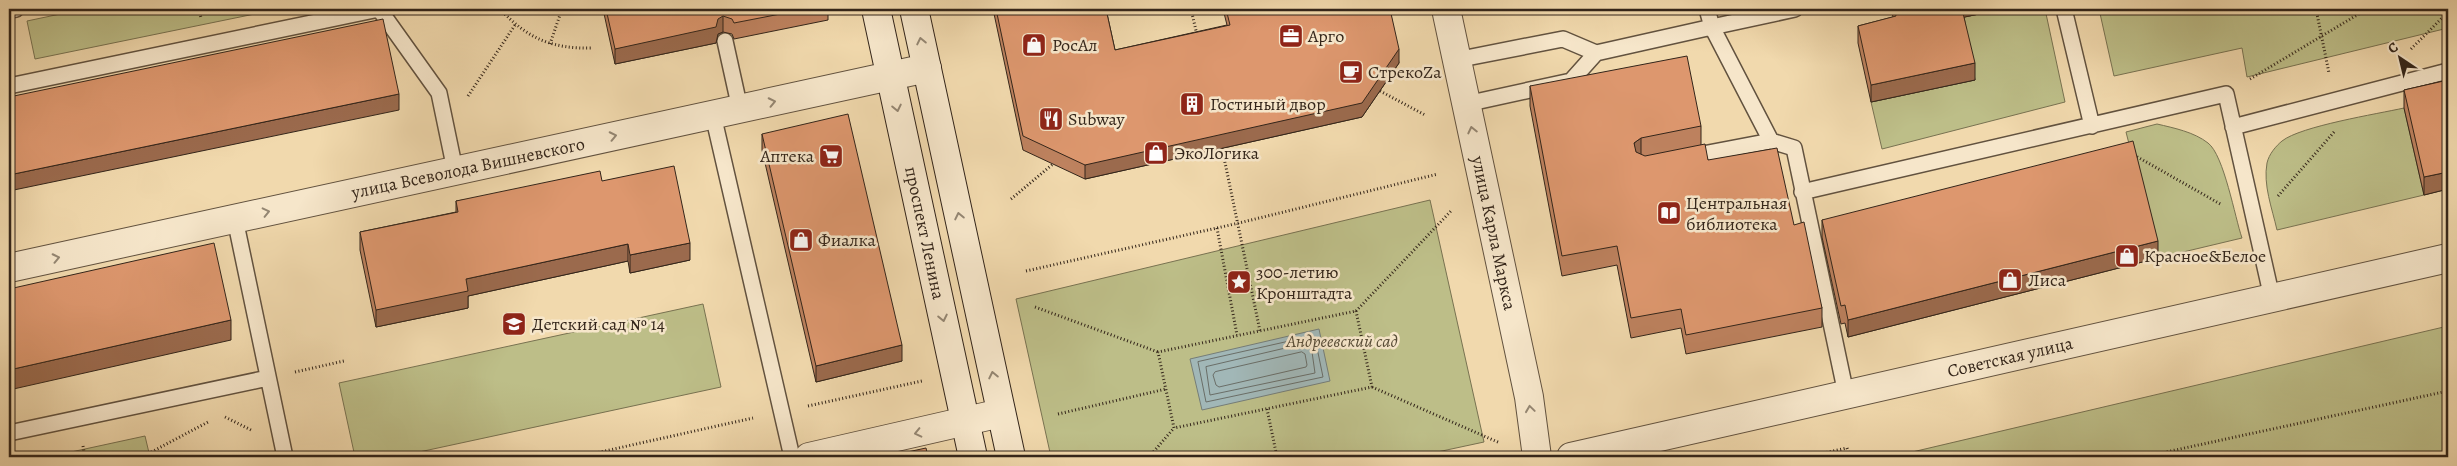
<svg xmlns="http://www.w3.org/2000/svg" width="2457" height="466" viewBox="0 0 2457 466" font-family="Alegreya,serif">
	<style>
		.green { fill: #bdbe88; stroke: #787251 }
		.water { fill: #a1b7b7; stroke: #757d78 }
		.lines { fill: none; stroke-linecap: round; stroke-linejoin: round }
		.shore { stroke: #6a6e68; stroke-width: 1 }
		.service-casing { stroke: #62523f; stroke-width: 18 }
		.minor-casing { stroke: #62523f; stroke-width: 30 }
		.tertiary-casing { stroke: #62523f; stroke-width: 30 }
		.secondary-casing { stroke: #33251a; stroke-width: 30 }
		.path { stroke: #33251a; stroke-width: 3; stroke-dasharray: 1 2.5; stroke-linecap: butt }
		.service { stroke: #f6e6ca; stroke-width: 15 }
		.minor { stroke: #f6e6ca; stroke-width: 28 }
		.tertiary { stroke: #f6e6ca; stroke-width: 28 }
		.secondary { stroke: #f6e6ca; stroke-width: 28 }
		.wall { fill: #be825f; stroke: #33251a }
		.shaded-wall { fill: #9b6a4d; stroke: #33251a }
		.building { fill: #dd976e; stroke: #33251a }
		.oneway { stroke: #948672 }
		.labels { text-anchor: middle; stroke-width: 5; stroke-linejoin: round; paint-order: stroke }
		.poi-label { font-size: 18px; fill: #33251a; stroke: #f6e6ca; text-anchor: start }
		.street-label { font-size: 18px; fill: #33251a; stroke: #f6e6ca }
		.park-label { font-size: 18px; font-style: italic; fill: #564b36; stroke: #f6e6ca }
	</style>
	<rect width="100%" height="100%" fill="#f1d9ad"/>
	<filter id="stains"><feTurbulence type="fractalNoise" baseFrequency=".004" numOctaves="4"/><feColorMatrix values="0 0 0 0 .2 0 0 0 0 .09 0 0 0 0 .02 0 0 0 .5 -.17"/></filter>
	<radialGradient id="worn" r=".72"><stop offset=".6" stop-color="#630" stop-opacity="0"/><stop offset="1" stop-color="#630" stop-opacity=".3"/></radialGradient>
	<!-- green -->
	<path class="green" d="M84,9H279L35,59L27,21Z
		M1983,9H2045L2065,102L1882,149L1871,102L1974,80L1960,18L1983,13Z
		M2099,9H2448V28L2247,77L2242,48L2114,76Z
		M2404,108L2424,195L2277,230C2272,208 2263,185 2267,163C2269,154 2276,146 2282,141C2301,126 2377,114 2404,108Z
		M2157,124C2174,128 2194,132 2208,143C2224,155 2235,218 2242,238L2158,258L2126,132Z
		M1430,200L1484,442L1414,457H1051L1016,299Z
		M703,304L721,387L396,457H355L339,383Z
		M2448,326V457H1891Z
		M145,436L150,457H48Z"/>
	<!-- water -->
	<path class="water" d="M1319,329L1330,381L1202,410L1190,359Z"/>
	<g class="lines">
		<!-- shore -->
		<path class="shore" d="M1313,336L1315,338L1323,377L1206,402L1198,362Z
			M1308,343L1311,345L1315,373L1210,395L1206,367Z
			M1302,352L1305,354L1307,365L1306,367L1219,387L1216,385L1213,375L1215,372Z"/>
		<defs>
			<path id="service" d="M379,9L439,93L455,170
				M1707,9L1712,27L1795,9
				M2064,9L2092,126
				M9,10L16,9
				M725,41L740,109
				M1456,60L1563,39L1596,53
				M9,86L379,9
				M1466,104L1571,81L1596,53L1712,27L1771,141L1794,148L1846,394
				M713,115L792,457
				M2233,127L2448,71
				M1687,157L1771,141
				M1802,192L2226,94L2272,298
				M235,219L285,457
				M9,433L268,378"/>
			<path id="minor" d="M1446,9L1529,397L1537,457
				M809,457L1001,413"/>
			<path id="tertiary" d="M9,268L927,68
				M1571,457L2448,258"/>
			<path id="secondary" d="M876,9L973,457
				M914,9L1011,457"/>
		</defs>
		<!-- service casing -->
		<use href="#service" class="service-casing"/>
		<!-- minor casing -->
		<use href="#minor" class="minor-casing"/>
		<!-- tertiary casing -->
		<use href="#tertiary" class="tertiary-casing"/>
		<!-- secondary casing -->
		<use href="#secondary" class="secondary-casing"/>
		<!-- path -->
		<path class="path" d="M199,9L201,18
			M500,9C528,39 552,49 593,48
			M1191,9L1197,35
			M2316,9L2329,73
			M550,44L562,9
			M2411,49L2448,12
			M2250,79L2367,9
			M1380,91L1425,115
			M468,96L515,25
			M1222,148L1260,331
			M2134,155L2222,205
			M2278,196L2335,131
			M1011,199L1053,164
			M1217,228L1237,335
			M1026,271L1239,223L1438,174
			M1035,307L1158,352
			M1356,311L1372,387L1174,428L1158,352Z
			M1356,311L1451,211
			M295,372L344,361
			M1372,387L1500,443
			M808,406L922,381
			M1267,409L1277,457
			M1058,414L1166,389
			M225,417L251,430
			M83,446L85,457
			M142,457L208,422
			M578,457L753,418
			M1149,457L1174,428
			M1806,457L1847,448L1850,457
			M2143,457L2448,391"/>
		<!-- service -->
		<use href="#service" class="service"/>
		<!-- minor -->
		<use href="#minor" class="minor"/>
		<!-- tertiary -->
		<use href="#tertiary" class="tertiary"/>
		<!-- secondary -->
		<use href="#secondary" class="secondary"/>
	</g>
	<!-- wall -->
	<path class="wall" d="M603,9H828V20L734,39L732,34L723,32L718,34L716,43L615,64Z
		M993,9H1106L1115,50L1227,25L1223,9H1390L1399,63L1362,117L1085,179L1023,150Z
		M1891,9H1984V13L1964,17L1975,80L1871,102L1858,43V26L1893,17Z
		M2448,80V189L2424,195L2404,108V90Z
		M1530,86L1701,126V145L1708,160L1794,225L1822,308V327L1686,354L1681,328L1631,338L1617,265L1562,276L1530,106Z
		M762,134L902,361L816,382L762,150Z
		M602,181L690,260L630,273L628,261L468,296V308L376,327L360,250V232L456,212V201Z
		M1822,220L2158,258L1848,337L1845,323L1841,324L1822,237Z"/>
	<!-- shaded-wall -->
	<path class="shaded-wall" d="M1960,9H1984V13L1960,18Z
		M723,16V32L718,34L716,43L615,64V49Z
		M1399,49V63L1362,117L1085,179V165Z
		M1975,63V80L1871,102V85Z
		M399,94V110L9,191V175Z
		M1641,138V157L1634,163V143Z
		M2448,172V189L2424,195V177Z
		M2158,241V258L1848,337V320Z
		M690,243V260L630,273V255Z
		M628,244V261L468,296V308L376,327V310L466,279Z
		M231,320V340L9,390V370Z
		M902,345V361L816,382V366Z"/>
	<!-- building -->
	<path class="building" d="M606,9H806L734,23L732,19L723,16L718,19L716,27L615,49Z
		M996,9H1106L1115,50L1230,25L1226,9H1390L1399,49L1362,103L1085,165L1023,136Z
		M1895,9H1962L1975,63L1871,85L1858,26L1896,16Z
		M383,19L399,94L9,175V97Z
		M1687,56L1701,126L1641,138L1634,143L1636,152L1645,156L1705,144L1708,160L1777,148L1794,225L1804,222L1822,308L1686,335L1681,309L1631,318L1617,246L1562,256L1530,86Z
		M2448,80V172L2424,177L2404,90Z
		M848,114L902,345L816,366L762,134Z
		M2133,141L2158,241L1848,320L1845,305L1841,306L1822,220Z
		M674,166L690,243L630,255L628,244L466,279L468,291L376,310L360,232L458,212L456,201L600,171L602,181Z
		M214,243L231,320L9,370V289Z
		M926,448L928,457H884Z"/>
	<!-- one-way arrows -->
	<defs><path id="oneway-chevron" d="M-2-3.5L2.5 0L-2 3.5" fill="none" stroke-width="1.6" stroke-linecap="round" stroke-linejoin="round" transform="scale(1.25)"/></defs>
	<g class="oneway">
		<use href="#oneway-chevron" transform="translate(921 41) rotate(-102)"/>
		<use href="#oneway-chevron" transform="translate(772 102) rotate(-12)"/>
		<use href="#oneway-chevron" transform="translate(897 108) rotate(78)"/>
		<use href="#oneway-chevron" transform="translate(1472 130) rotate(-103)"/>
		<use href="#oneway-chevron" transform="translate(613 136) rotate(-12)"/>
		<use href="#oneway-chevron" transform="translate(266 212) rotate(-13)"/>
		<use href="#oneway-chevron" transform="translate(959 216) rotate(-102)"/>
		<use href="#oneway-chevron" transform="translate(56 258) rotate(-12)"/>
		<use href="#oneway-chevron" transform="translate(943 318) rotate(78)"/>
		<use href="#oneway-chevron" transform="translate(993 375) rotate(-102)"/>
		<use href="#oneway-chevron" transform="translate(1530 409) rotate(-98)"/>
		<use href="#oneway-chevron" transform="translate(918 433) rotate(167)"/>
	</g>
	<!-- icons -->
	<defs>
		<symbol id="office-square" viewBox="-11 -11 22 22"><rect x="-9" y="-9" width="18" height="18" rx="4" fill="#8f2418" stroke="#f6e6ca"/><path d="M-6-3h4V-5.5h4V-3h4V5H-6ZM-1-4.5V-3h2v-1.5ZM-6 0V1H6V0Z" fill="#fff"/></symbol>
		<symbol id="shop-square" viewBox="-11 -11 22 22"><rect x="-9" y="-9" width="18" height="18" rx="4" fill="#8f2418" stroke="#f6e6ca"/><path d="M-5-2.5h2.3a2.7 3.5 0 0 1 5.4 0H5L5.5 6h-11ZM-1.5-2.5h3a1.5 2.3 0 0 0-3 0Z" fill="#fff"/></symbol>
		<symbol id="cafe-square" viewBox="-11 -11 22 22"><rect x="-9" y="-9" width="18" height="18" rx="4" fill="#8f2418" stroke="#f6e6ca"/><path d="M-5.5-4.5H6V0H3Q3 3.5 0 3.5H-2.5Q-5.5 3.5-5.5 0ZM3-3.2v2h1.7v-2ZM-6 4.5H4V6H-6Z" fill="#fff"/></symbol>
		<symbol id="building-square" viewBox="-11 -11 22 22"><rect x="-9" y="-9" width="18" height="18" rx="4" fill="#8f2418" stroke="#f6e6ca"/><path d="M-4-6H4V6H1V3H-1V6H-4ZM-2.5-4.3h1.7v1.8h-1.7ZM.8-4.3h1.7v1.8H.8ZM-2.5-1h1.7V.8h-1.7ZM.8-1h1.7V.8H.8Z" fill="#fff"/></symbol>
		<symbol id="restaurant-square" viewBox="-11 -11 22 22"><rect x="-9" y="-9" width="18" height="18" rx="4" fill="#8f2418" stroke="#f6e6ca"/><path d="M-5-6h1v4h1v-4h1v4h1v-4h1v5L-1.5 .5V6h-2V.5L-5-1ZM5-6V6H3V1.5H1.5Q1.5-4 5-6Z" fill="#fff"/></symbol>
		<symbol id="supermarket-square" viewBox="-11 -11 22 22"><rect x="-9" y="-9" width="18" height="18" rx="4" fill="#8f2418" stroke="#f6e6ca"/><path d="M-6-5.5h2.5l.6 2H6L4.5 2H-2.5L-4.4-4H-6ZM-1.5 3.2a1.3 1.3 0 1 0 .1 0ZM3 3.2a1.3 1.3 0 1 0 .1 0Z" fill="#fff"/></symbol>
		<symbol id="library-square" viewBox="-11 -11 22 22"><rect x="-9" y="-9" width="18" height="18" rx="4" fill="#8f2418" stroke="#f6e6ca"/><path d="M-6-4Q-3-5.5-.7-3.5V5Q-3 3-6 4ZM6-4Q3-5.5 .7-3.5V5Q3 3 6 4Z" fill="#fff"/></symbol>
		<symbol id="sight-square" viewBox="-11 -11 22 22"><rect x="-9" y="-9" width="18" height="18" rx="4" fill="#8f2418" stroke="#f6e6ca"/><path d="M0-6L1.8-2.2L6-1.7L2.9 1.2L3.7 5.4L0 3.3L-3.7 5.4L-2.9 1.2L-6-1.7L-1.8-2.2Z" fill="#fff"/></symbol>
		<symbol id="school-square" viewBox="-11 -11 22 22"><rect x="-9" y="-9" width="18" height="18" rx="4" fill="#8f2418" stroke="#f6e6ca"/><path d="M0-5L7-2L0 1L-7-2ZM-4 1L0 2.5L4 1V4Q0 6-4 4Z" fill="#fff"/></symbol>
	</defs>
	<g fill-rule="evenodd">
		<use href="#office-square" x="1277" y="22" width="28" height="28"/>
		<use href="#shop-square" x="1020" y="31" width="28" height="28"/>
		<use href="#cafe-square" x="1337" y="58" width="28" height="28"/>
		<use href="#building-square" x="1178" y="90" width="28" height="28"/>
		<use href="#restaurant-square" x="1037" y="105" width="28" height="28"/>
		<use href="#shop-square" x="1142" y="139" width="28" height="28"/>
		<use href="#supermarket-square" x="817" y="142" width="28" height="28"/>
		<use href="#library-square" x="1655" y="199" width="28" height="28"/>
		<use href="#shop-square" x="787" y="226" width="28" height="28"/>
		<use href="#shop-square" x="2113" y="242" width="28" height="28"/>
		<use href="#shop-square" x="1996" y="266" width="28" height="28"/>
		<use href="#sight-square" x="1225" y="268" width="28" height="28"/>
		<use href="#school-square" x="500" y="310" width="28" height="28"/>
	</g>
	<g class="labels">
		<!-- poi labels -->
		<g class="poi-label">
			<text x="1308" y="42">Арго</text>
			<text x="1052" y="51">РосАл</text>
			<text x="1368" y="78">СтрекоZа</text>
			<text x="1210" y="110">Гостиный двор</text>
			<text x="1068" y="125">Subway</text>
			<text x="1174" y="159">ЭкоЛогика</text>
			<text x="814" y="162" text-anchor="end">Аптека</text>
			<text x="1686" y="209">Центральная<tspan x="1686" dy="21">библиотека</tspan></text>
			<text x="818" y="246">Фиалка</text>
			<text x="2144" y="262">Красное&amp;Белое</text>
			<text x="1256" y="278">300-летию<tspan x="1256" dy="21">Кронштадта</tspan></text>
			<text x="2028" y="286">Лиса</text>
			<text x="532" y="330">Детский сад № 14</text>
		</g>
		<!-- street labels -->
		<g class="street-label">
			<text transform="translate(468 168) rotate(-12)" y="6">улица Всеволода Вишневского</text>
			<text transform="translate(925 233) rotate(78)" y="6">проспект Ленина</text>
			<text transform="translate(1494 233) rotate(78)" y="6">улица Карла Маркса</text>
			<text transform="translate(2010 357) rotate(-13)" y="6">Советская улица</text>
		</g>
		<!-- park labels -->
		<g class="park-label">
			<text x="1342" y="347">Андреевский сад</text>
		</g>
	</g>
	<!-- margin -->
	<rect width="2457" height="466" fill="none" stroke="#f1d9ad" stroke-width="30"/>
	<rect x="10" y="10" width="2437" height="446" fill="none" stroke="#33251a" stroke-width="2.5"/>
	<rect x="15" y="15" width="2427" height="436" fill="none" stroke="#33251a"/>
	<!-- north arrow -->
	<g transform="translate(2400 58) rotate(325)" stroke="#f6e6ca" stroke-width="4" paint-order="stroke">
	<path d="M0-4L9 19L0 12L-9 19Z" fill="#33251a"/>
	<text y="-8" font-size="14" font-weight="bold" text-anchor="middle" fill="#33251a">С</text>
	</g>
	<rect width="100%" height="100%" filter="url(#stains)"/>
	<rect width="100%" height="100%" fill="url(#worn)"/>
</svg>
